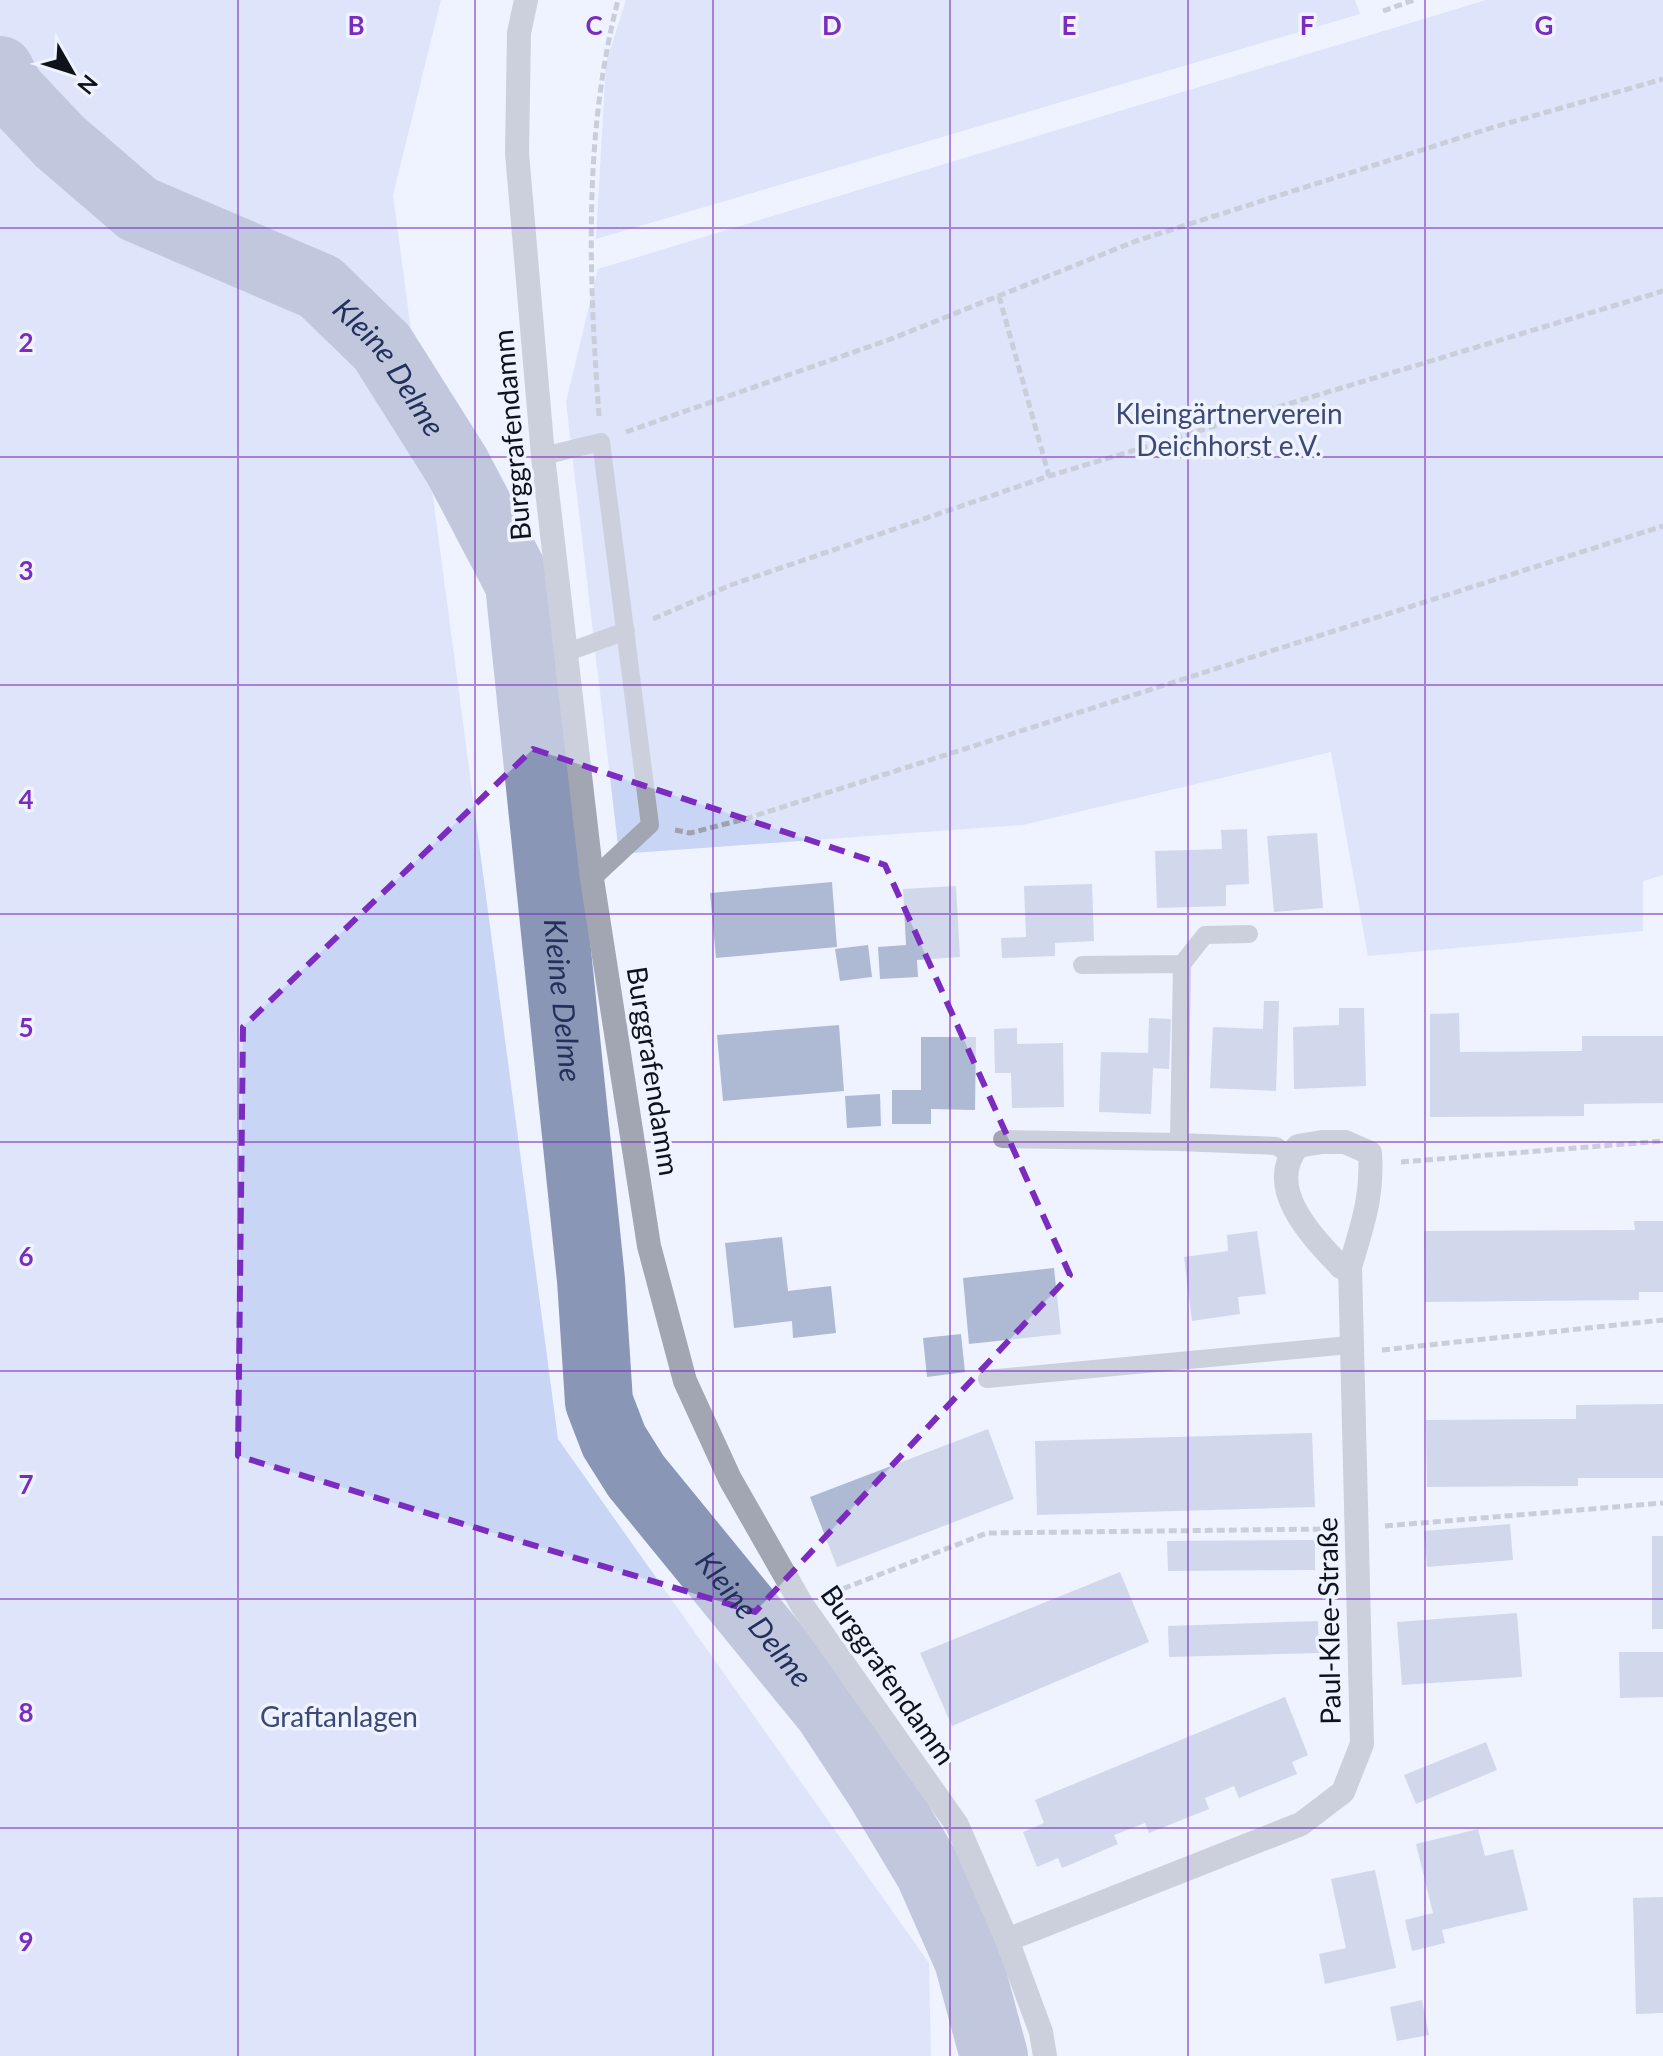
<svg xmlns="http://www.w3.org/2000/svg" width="1663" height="2056" viewBox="0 0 1663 2056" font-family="Lato,sans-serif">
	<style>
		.green { fill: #c9d5f5 }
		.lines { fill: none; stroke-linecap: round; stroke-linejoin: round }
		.river { stroke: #8a96b6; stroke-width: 68 }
		.building { fill: #aeb9d4 }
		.path { stroke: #9ea2ad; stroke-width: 5; stroke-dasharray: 8 4; stroke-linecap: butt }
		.lane { stroke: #a1a6b2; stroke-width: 18 }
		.street { stroke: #a1a6b2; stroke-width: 24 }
		.marked { fill: none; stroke: #7b2cbf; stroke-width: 6; stroke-dasharray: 16 10; stroke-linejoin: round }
		.grid { fill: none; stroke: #7b2cbf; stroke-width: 2; stroke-opacity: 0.55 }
		.labels { text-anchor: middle; stroke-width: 7; stroke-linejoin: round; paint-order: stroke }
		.park-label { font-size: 28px; fill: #3a4976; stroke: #eff3ff }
		.street-label { font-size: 28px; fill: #0e121b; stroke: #eff3ff }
		.water-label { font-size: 30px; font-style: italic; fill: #23305c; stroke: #eff3ff }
		.grid-label { font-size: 26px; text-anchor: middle; font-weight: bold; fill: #7b2cbf; stroke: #eff3ff; stroke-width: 7; stroke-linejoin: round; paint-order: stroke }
	</style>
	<rect width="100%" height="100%" fill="#eff3ff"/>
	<!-- green -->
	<path class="green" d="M0,0H441L393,195L558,1439L929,1963L931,2056H0Z
		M626,0H1355L1360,14L596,239L606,63Z
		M1486,0H1663V875L1643,881V931L1368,956L1331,752L1023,825L619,854L566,402L598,269Z"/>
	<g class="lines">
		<!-- river -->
		<path class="river" id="s1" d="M0,70L10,89L59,141L138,209L320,287L382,347L457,466L519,584L591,1280L599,1402L614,1441L636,1476L828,1711L880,1790L929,1872L968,1960L994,2056"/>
	</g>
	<!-- building -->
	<path class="building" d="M1247,829L1249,884L1226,885V906L1157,908L1155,851L1222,849L1221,830Z
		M1317,833L1323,908L1274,912L1267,836Z
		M832,882L837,947L716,958L710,893Z
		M1092,884L1094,941L1055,943V956L1002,958L1001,938L1026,937L1024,886Z
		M956,886L960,957L917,960L918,977L880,979L878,947L906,945L903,889Z
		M868,945L872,977L840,981L835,949Z
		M1264,1001H1279L1276,1091L1210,1088L1213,1027L1263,1029Z
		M1339,1008H1364L1366,1086L1294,1089L1293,1027L1339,1025Z
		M1459,1013L1460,1052L1582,1051V1036H1663V1103L1584,1104V1116L1430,1117V1014Z
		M1149,1018L1171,1019L1169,1069L1153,1068L1151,1114L1099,1112L1101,1052L1148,1053Z
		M839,1025L844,1091L723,1101L717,1035Z
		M1017,1028V1044L1063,1043L1064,1107L1012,1108L1011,1073H995L994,1029Z
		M921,1037H976L975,1110L931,1109V1124H892V1090H921Z
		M880,1094L881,1126L847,1128L845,1096Z
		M1634,1221H1663V1292H1639V1300L1425,1302L1424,1231L1635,1230Z
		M1257,1231L1266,1294L1238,1297L1240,1314L1192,1321L1184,1257L1228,1251L1227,1235Z
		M782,1237L788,1291L831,1286L836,1333L793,1338L792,1321L734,1328L725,1243Z
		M1054,1268L1061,1334L969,1344L963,1278Z
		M961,1334L965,1372L927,1377L923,1338Z
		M1663,1404V1478H1578V1486L1427,1487L1426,1420L1576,1419V1405Z
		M988,1429L1014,1499L837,1567L810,1497Z
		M1312,1433L1315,1507L1037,1515L1035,1441Z
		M1510,1524L1513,1560L1427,1567L1424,1531Z
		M1652,1536H1663V1629H1652Z
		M1315,1540V1570L1168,1571L1167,1541Z
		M1120,1572L1149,1642L952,1726L920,1653Z
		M1517,1613L1522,1677L1402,1685L1397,1622Z
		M1318,1621L1319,1653L1169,1657L1168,1626Z
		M1619,1652H1663V1697L1620,1698Z
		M1285,1697L1308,1755L1292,1762L1297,1774L1239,1798L1234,1786L1205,1798L1209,1809L1149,1833L1145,1823L1114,1835L1118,1844L1074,1863L1062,1868L1058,1858L1037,1867L1023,1832L1044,1823L1035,1800Z
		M1486,1742L1497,1770L1416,1804L1404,1775Z
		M1478,1829L1485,1856L1513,1849L1528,1910L1442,1930L1445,1943L1412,1951L1405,1920L1433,1913L1416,1844Z
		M1375,1870L1396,1968L1325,1984L1319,1954L1346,1948L1331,1879Z
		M1663,1897V2013L1636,2014L1633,1898Z
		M1422,2000L1429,2035L1397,2041L1390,2007Z"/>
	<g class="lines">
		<!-- path -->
		<path class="path" d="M1383,11L1414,0
			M999,296L1049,476
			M599,416C589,277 583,136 618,0
			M626,432L891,339L1136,241L1491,128L1663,79
			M653,619L731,585L1049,476L1663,291
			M675,830L690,833L745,819L1663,526
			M1401,1162L1663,1141
			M1382,1350L1663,1320
			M1385,1526L1663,1503
			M832,1593L987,1533L1327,1529"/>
		<!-- lane -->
		<path class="lane" d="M543,456L601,442L650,825L592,879
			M565,653L626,631
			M1182,964L1205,935L1249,934
			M1082,965L1182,964L1179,1142L1276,1146L1290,1155
			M1002,1139L1179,1142
			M987,1379L1349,1345"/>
		<!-- street -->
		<path class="street" d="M526,0L519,33L517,153L543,456L592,879L649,1246L685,1381L730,1479L802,1605L957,1825L1007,1940L1041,2032L1045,2056
			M1322,1142H1345L1370,1153C1373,1197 1362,1226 1350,1267H1341C1313,1237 1263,1188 1298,1146Z
			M1007,1940L1301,1824L1343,1792L1362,1744L1350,1267"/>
	</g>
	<!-- marked area -->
	<path d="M0 0H1663V2056H0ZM533,749L885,865L1070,1275L755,1612L238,1456L243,1027Z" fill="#eff3ff" fill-opacity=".55" fill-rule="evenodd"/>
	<path class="marked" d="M533,749L885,865L1070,1275L755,1612L238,1456L243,1027Z"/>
	<!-- grid -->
	<path class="grid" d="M238,0V2056M475,0V2056M713,0V2056M950,0V2056M1188,0V2056M1425,0V2056M0,228H1663M0,457H1663M0,685H1663M0,914H1663M0,1142H1663M0,1371H1663M0,1599H1663M0,1828H1663"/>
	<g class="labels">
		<!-- park labels -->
		<g class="park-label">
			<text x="1229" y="424">Kleingärtnerverein<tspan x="1229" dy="32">Deichhorst e.V.</tspan></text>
			<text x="339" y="1727">Graftanlagen</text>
		</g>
		<!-- street labels -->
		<g class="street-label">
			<text transform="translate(512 435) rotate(-95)" y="10">Burggrafendamm</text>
			<text transform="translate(653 1071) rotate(81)" y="10">Burggrafendamm</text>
			<text transform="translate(1329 1621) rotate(-91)" y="10">Paul-Klee-Straße</text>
			<text transform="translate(888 1675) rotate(55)" y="10">Burggrafendamm</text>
		</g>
		<!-- water labels -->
		<g class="water-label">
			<text dy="10" stroke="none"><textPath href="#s1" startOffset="502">Kleine Delme</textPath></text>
			<text dy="10" stroke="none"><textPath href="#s1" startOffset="1174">Kleine Delme</textPath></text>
			<text dy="10" stroke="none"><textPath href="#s1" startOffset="1846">Kleine Delme</textPath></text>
		</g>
	</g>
	<g class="grid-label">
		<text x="356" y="35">B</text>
		<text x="594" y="35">C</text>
		<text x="832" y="35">D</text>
		<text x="1069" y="35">E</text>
		<text x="1307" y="35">F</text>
		<text x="1544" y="35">G</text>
		<text x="26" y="352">2</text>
		<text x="26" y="580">3</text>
		<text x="26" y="809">4</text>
		<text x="26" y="1037">5</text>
		<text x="26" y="1266">6</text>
		<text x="26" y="1494">7</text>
		<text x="26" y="1722">8</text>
		<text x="26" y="1951">9</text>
	</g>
	<!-- north arrow -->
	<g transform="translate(72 72) rotate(129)" stroke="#eff3ff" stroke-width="6" paint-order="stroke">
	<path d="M0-6L14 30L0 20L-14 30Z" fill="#0e121b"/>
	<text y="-12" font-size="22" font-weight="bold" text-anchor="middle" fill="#0e121b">N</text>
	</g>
</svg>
